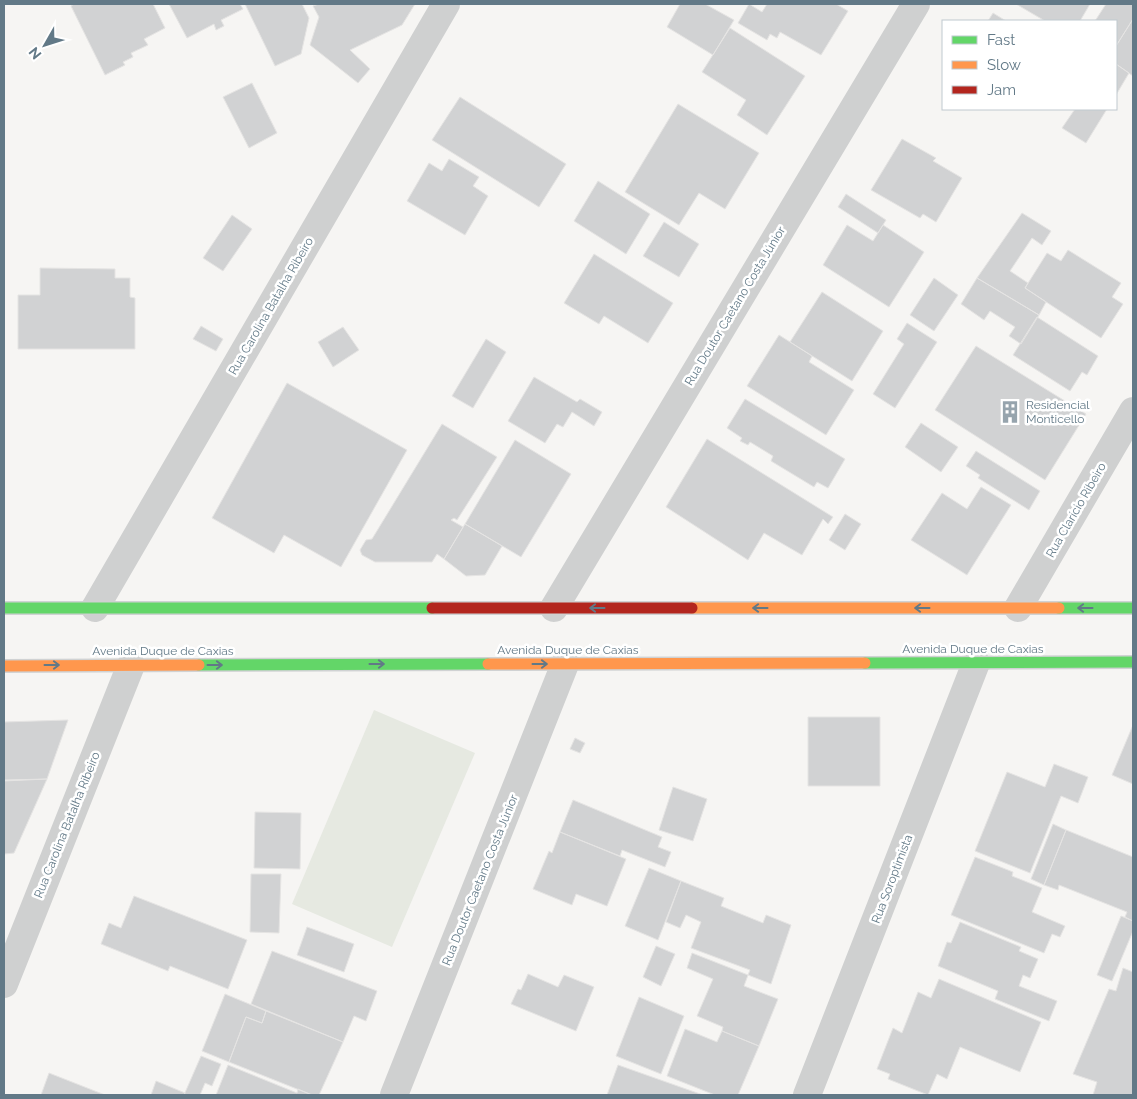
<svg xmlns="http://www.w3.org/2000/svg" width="1137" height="1099" viewBox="0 0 1137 1099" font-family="Raleway,sans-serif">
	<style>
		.pitch { fill: #e6e9e1 }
		.building { fill: #d1d2d3; stroke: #e5e4e3 }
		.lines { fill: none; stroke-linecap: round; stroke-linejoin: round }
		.fast-casing { stroke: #d0d2d3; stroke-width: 14 }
		.slow-casing { stroke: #d0d2d3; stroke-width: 14 }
		.jam-casing { stroke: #d0d2d3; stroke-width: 14 }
		.street { stroke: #cfd0d0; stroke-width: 28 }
		.fast { stroke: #63d668; stroke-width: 11 }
		.slow { stroke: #ff974d; stroke-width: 11 }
		.jam { stroke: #b3261e; stroke-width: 11 }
		.oneway { stroke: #627987 }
		.labels { text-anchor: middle; stroke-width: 5; stroke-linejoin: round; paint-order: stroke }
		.street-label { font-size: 12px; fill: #627987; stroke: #fff }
		.poi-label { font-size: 12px; fill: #627987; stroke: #fff; text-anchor: start }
	</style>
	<rect width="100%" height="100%" fill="#f6f5f3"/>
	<!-- pitch -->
	<path class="pitch" d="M374,710L475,753L392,947L292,904Z"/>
	<!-- building -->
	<path class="building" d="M74,4H153L165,28L144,39L148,45L131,53L133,57L123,62L125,65L105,75L71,6Z
		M169,4H240L243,9L221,20L224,26L216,30L214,24L187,38Z
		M245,4H302L309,18L301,54L275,66Z
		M319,4H415L402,25L350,50L370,69L358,83L310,45L319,17L313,6Z
		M680,4H705L734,20L713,55L667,27Z
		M749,4L762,12L767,4H836L848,11L821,55L780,32L777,38L770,34L767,40L738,23Z
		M1016,4H1090L1080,21H1045Z
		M1106,4H1133V19L1116,46V21H1095Z
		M993,13L1006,21H988Z
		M1133,19V76L1116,64V46Z
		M730,28L805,76L767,135L737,115L746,100L702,72Z
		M1116,64L1129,73L1116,95Z
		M252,83L277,133L249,148L223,97Z
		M460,97L566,164L539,207L432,140Z
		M678,104L759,153L725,209L699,193L679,225L625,192Z
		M1075,109H1107L1086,143L1062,128Z
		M902,139L936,158L933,161L962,178L936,222L923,214L920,218L871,190Z
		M449,159L479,177L473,186L488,196L465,235L407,201L429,163L442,171Z
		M598,181L650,214L626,254L574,221Z
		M846,194L886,220L878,233L838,207Z
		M1022,213L1051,231L1042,245L1032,238L1010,271L1028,283L1025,288L1046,302L1039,315L977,278Z
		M232,215L252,229L223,271L203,258Z
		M664,222L699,244L679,277L643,256Z
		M847,225L873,241L883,225L924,252L889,307L823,265Z
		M1068,250L1121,283L1112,297L1123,304L1101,338L1025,288L1047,253L1061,261Z
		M594,254L673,303L648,343L604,316L599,324L564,303Z
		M40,268L115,269V278H130V297L135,298V349H18V295H40Z
		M934,278L958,295L934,331L910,315Z
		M977,278L1039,315L1021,344L1009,336L1015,327L990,311L984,320L961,304Z
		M822,292L883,331L852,381L790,342Z
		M1037,317L1098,356L1087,375L1082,372L1070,391L1013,355Z
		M907,323L937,342L895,408L873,394L904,344L897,339Z
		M201,326L223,339L216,351L193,339Z
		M343,327L359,350L333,367L318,342Z
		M779,335L812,356L809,362L854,390L826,435L747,386Z
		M486,339L506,352L473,408L452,396Z
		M976,346L1086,414L1045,480L935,410Z
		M534,377L577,402L580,399L602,412L594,426L572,412L563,427L557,424L545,443L508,421Z
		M287,383L407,450L341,567L284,535L274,553L212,518Z
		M745,399L845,459L828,488L817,482L814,487L771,461L773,456L750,442L748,445L740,441L742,438L727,428Z
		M921,423L958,447L941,472L905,447Z
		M442,424L497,457L457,520L454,518L451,520L463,527L444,559L437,554L432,562H375L362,555L360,550L366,540L372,539Z
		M707,439L833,517L828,524L823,519L802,555L764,533L748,560L666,507Z
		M515,440L571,474L521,557L465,524Z
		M976,451L1040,491L1029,510L978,478L980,475L966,466Z
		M981,487L1011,505L967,575L911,540L942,493L967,509Z
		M845,514L861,524L845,550L829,540Z
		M465,524L502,546L485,575L466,576L444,559Z
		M808,717H880V786H808Z
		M68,720L47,779L4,780V722Z
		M1133,725V784L1112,775Z
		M575,738L585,743L580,753L570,749Z
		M1054,764L1088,777L1078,803L1061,796L1030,873L975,851L1007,772L1045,787Z
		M47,779L14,853L4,854V781Z
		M673,787L707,799L693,841L659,830Z
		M573,800L662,837L658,847L671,852L665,867L622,850L620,856L560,832Z
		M255,812L301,813L300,869L254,868Z
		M1053,824L1066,830L1044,885L1031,879Z
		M1066,830L1133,857V921L1125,917L1127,912L1059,885L1058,890L1044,885Z
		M560,832L626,859L607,906L576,894L572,905L533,889L549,851L552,853Z
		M975,857L1013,872L1012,876L1042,888L1032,912L1065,926L1060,937L1052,934L1044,953L951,915Z
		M649,868L681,881L658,940L625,926Z
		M251,874H281L279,933L250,932Z
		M681,881L724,898L721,906L763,923L766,915L791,925L771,984L748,975L750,970L691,948L701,922L686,915L680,928L666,922Z
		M134,896L247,940L228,989L170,966L168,971L101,944L109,923L121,928Z
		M1121,916L1133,921V931L1112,981L1097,975Z
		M960,922L1021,947L1019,951L1038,959L1030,978L1023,975L1019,986L1057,1001L1049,1021L995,999L998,991L938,966L947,942L951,943Z
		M307,927L354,944L344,972L297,955Z
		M656,946L675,954L661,986L643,977Z
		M272,951L377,991L366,1021L354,1016L343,1042L251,1004Z
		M692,953L748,975L744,986L778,999L759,1046L722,1031L723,1027L697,1016L713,979L687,968Z
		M1123,968L1133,972V1095H1093L1097,1082L1073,1074L1109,989L1116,991Z
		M528,974L558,987L564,975L594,987L576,1031L511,1004L518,989L521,990Z
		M939,979L1041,1022L1020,1072L960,1047L947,1079L937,1074L928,1095L888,1079L890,1074L877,1069L893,1028L902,1033L918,992L931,998Z
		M225,994L266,1011L262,1023L246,1017L229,1062L202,1051Z
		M639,997L684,1016L661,1074L616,1056Z
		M266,1011L343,1042L319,1095H312L229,1062L246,1017L262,1023Z
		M685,1029L717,1042L722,1031L759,1046L738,1095H715L667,1076Z
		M201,1056L221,1064L212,1086L205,1083L200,1095H184Z
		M228,1065L297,1093L298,1089L312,1095H216Z
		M618,1065L703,1095H607Z
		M49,1073L105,1095H41Z
		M156,1081L185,1093L184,1095H151Z"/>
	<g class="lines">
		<defs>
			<path id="fast" d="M4,608H432
				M1059,608H1133
				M865,663L1133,662
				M199,665L488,664"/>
			<path id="slow" d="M692,608H1059
				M488,664L865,663
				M4,666L199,665"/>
			<path id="jam" d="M432,608H692"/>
		</defs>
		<!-- fast casing -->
		<use href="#fast" class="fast-casing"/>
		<!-- slow casing -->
		<use href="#slow" class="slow-casing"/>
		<!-- jam casing -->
		<use href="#jam" class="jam-casing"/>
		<!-- street -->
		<path class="street" d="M95,608L446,4
			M554,608L916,4
			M1018,608L1133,411
			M4,984L131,665
			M394,1095L565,664
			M807,1095L976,663"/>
		<!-- fast -->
		<use href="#fast" class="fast"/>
		<!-- slow -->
		<use href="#slow" class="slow"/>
		<!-- jam -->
		<use href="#jam" class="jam"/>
	</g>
	<!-- one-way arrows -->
	<defs><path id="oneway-shaft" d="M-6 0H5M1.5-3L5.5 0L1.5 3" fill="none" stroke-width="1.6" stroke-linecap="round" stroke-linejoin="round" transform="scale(1.25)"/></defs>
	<g class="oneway">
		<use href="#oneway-shaft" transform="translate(597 608) rotate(-180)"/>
		<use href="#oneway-shaft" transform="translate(760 608) rotate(-180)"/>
		<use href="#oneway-shaft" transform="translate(922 608) rotate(-180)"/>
		<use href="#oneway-shaft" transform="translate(1085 608) rotate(-180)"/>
		<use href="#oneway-shaft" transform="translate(377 664)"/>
		<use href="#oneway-shaft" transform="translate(540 664)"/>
		<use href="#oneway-shaft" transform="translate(52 665)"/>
		<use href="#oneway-shaft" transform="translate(215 665)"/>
	</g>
	<!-- icons -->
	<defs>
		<symbol id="building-bare" viewBox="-9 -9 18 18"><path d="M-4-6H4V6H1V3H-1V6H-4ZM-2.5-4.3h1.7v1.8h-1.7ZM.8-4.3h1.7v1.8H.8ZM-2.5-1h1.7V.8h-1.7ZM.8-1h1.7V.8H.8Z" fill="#96a4ad" stroke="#fff" stroke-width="2.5" paint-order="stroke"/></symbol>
	</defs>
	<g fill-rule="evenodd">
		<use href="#building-bare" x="994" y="396" width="32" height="32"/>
	</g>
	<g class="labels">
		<!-- street labels -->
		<g class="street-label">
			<text transform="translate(271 306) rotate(-60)" y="4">Rua Carolina Batalha Ribeiro</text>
			<text transform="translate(735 306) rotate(-59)" y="4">Rua Doutor Caetano Costa Júnior</text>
			<text transform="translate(1076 510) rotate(-60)" y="4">Rua Clarício Ribeiro</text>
			<text x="973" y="653">Avenida Duque de Caxias</text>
			<text x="568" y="654">Avenida Duque de Caxias</text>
			<text x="163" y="655">Avenida Duque de Caxias</text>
			<text transform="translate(67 825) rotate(-68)" y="4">Rua Carolina Batalha Ribeiro</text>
			<text transform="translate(892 879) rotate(-69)" y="4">Rua Soroptimista</text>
			<text transform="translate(480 880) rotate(-68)" y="4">Rua Doutor Caetano Costa Júnior</text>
		</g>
		<!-- poi labels -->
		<g class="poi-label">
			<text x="1026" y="409">Residencial<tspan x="1026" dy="14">Monticello</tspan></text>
		</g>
	</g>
	<!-- border -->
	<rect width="1137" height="1099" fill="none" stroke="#627987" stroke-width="10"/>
	<!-- legend -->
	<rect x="942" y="20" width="175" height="90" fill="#ffffff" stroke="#c0c9cf"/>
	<rect x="952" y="36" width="25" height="8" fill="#63d668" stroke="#c0c9cf"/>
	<text x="987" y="45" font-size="15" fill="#627987">Fast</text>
	<rect x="952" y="61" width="25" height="8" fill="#ff974d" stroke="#c0c9cf"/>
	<text x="987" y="70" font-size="15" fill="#627987">Slow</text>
	<rect x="952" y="86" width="25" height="8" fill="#b3261e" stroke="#c0c9cf"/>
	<text x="987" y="95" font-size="15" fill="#627987">Jam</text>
	<!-- north arrow -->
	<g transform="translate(45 45) rotate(231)" stroke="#ffffff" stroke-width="4" paint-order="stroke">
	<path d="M0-4L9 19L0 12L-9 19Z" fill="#627987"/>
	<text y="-8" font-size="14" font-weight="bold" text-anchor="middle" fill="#627987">N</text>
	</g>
</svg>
